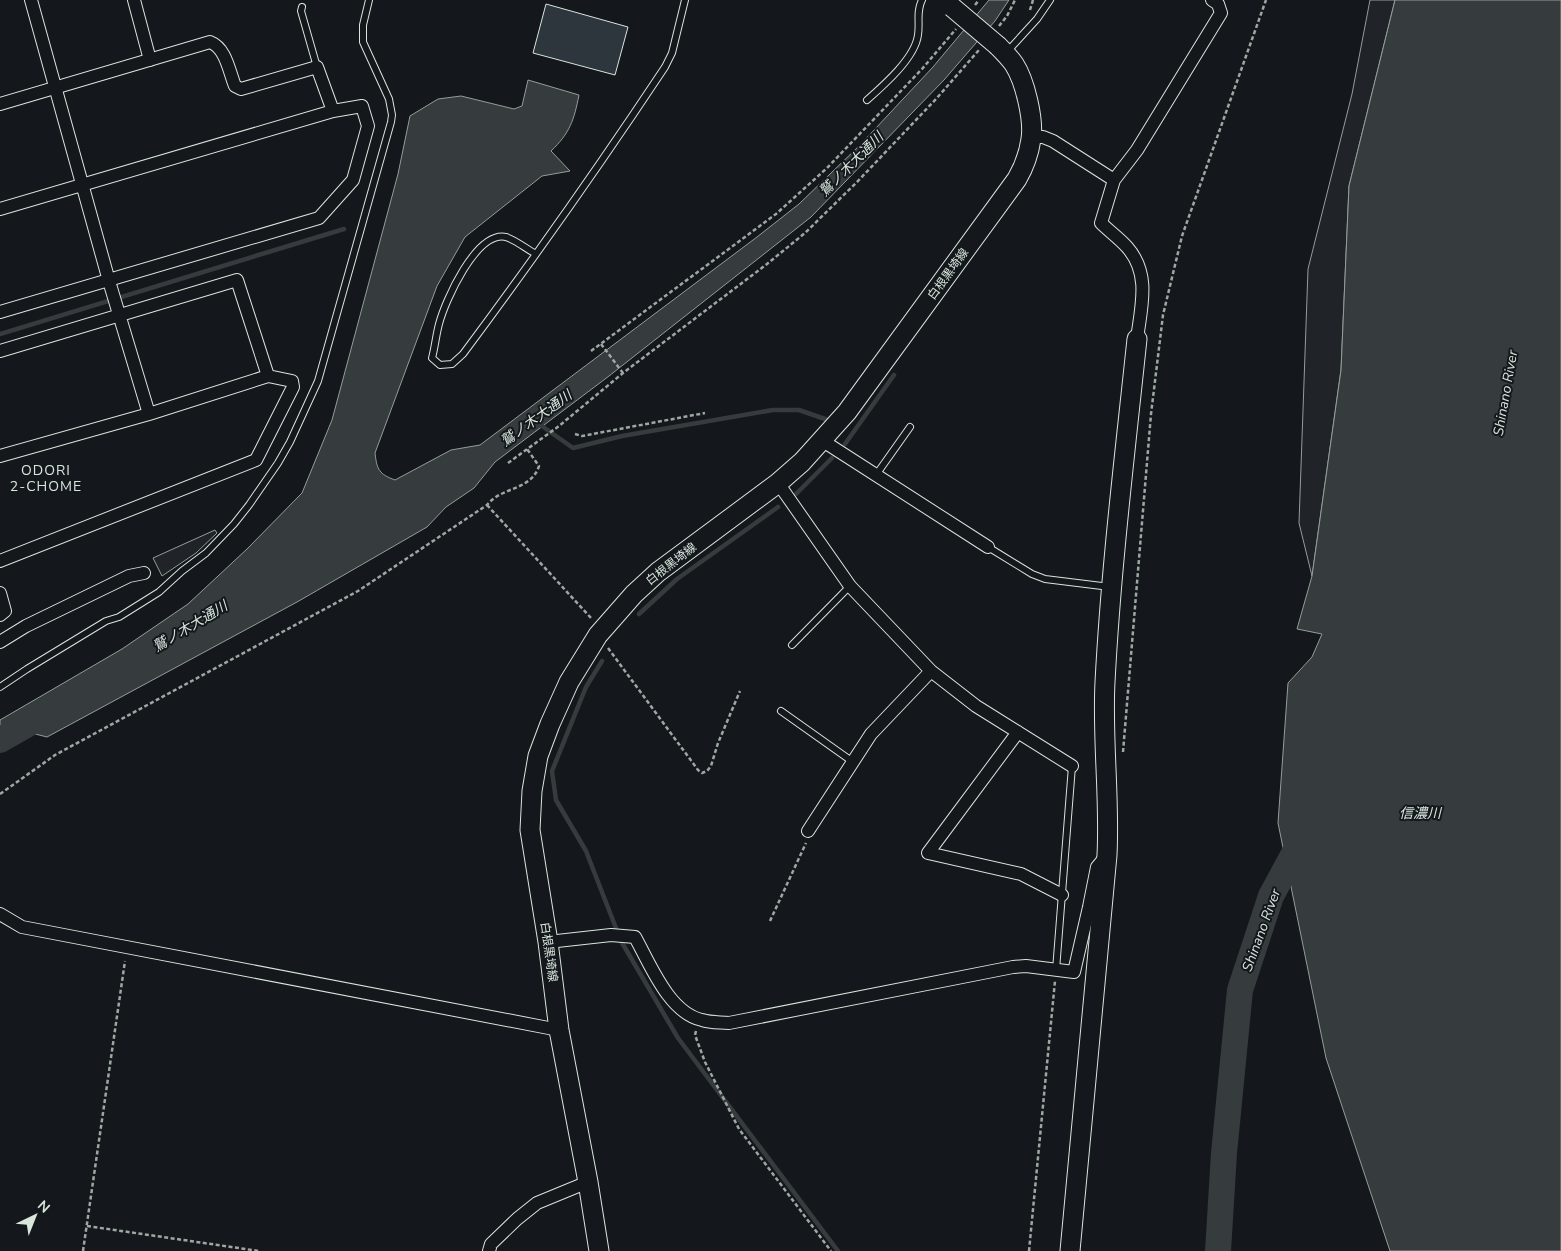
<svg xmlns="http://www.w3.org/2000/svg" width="1561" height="1251" viewBox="0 0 1561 1251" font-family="'Nunito Sans','Noto Sans JP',sans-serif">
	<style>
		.green { fill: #202428; stroke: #939e99 }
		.water { fill: #363b3e; stroke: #939e99 }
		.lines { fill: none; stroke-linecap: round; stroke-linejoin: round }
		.stream { stroke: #363b3e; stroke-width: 4.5 }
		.river { stroke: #363b3e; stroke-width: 26 }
		.building { fill: #2c363c; stroke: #d8e6dc }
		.lane-casing { stroke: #d8e6dc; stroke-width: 8 }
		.street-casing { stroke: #d8e6dc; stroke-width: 14 }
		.secondary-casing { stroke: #d8e6dc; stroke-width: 21 }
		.path { stroke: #9da8a2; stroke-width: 2.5; stroke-dasharray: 4 2.5; stroke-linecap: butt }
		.lane { stroke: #14181c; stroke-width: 6 }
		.street { stroke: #14181c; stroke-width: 12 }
		.secondary { stroke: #14181c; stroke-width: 19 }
		.secondary-bridge-casing { stroke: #d8e6dc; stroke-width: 21; stroke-linecap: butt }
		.secondary-bridge { stroke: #14181c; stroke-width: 19 }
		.labels { text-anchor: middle; stroke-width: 4; stroke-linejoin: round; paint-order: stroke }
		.street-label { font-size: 12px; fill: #d8e6dc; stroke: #14181c }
		.water-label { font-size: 14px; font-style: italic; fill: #d8e6dc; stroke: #14181c }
		.neighbourhood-label { font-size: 14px; letter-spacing: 1px; fill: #d8e6dc; stroke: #14181c }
	</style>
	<rect width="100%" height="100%" fill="#14181c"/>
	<!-- green -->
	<path class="green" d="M1370,0H1395L1349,186L1341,370L1312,576L1299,523L1308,269L1352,94Z
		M215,530L217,533L196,553L162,576L153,558Z"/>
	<!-- water -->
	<path class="water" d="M989,0H1009L995,21L944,80L811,217L609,376L495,462L474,488L446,507L427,527L297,602L47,737L0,725V720L122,649L188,604L247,549L302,493L332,420L398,174L410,116L438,99L461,96L514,109L522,106L528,80L579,95C574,120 570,133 551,151L570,171L542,176L465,237L437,286L375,453C377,470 379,474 395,480L451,450L480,445L757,237L799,204L860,145L933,67Z
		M1395,0H1561V1251H1390L1326,1058L1278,823L1288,683L1312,657L1322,634L1297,629L1312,576L1341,370L1349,186Z"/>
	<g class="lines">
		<!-- stream -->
		<path class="stream" d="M0,334L344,229
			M539,424L573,448L622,436L773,410H799L828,420
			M845,444L894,375
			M796,494L832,458
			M639,614L677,579L778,507
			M602,661L586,687L552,771L556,800L586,851L621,941L678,1038L838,1251"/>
		<!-- river -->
		<path class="river" d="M0,740L49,712
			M1218,1251L1224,1153L1240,990L1271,896L1303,837"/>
	</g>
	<!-- building -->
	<path class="building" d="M546,4L628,27L615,75L533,53Z"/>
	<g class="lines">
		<defs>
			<path id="lane" d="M302,7L301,11L317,67
				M1006,53L1037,19L1050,0
				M867,100C884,85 915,58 918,35C920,22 916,12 922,0
				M536,254C528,250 514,239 506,237C476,231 445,301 439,324C436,335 435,347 432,358L440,365L452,364L463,354C533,260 600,165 665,67L672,53L685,0
				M876,475L910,427
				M988,547L1032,574L1045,579L1110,587
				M792,645L850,586
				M0,687L27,669L106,621L119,617L159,592L182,571L206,553L234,524L249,505L278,463L290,442L318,381L391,122L392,115L389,99L363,42V25L369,0
				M781,711L853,762
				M1056,970L1072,766"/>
			<path id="street" d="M31,0L109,281L149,414
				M134,0L150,60
				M0,104L210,42C226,48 229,71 235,86L241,89L317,67L333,111
				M1031,137H1043L1053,141L1114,180
				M0,209L333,111L362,106L368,126L353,180L319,218L0,312
				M1137,339C1141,307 1151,274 1127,247C1119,238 1109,231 1101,223L1114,180L1137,150L1221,13L1218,4L1212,0
				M0,351L237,280L268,376L149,414L0,456
				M823,441L988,547
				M778,483L850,586L931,671L976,706L1072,766
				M0,561L256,460L293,387L292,381L268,376
				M0,593L5,611L0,615
				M0,642L26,626L129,576L144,573
				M1018,732L928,853L1021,874L1062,895
				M808,831L871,734L931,671
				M0,914L22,927L559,1030
				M548,942L611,935L635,937C650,964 669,1013 702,1020C711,1023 720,1022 729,1023L1013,967L1026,966L1074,972L1089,907L1097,867L1107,855
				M489,1251L491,1244L517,1219L537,1203L588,1182"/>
			<path id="secondary" d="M599,1251L588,1182L559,1030L548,942L530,830L532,791L538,756L550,724L569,682L598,635L634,594L658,572L778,483L802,462L847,412L1017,179C1024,167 1029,153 1031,139C1034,119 1025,81 1014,64C1009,57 1004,52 998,46
				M1070,1251L1107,855C1110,797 1102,740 1105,682C1111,567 1125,453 1137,339"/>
		</defs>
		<!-- lane casing -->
		<use href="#lane" class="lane-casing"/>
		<!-- street casing -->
		<use href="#street" class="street-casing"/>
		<!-- secondary casing -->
		<use href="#secondary" class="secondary-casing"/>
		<!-- path -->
		<path class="path" d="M975,5L979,0
			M1030,10L1033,0
			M999,26L1007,16L1015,0
			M601,344L623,373
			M591,351L776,214L827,168L922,69L956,29
			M575,434L582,436L705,413
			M508,463L559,426L623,373L767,264L805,233L858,181L936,99L979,50
			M487,505L591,618
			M608,648L698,770L702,773L707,771L711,766L718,743L740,691
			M1123,752L1151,414L1163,315L1182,236L1266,0
			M0,794L55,755L358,591L487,505C502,486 531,491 539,466L527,449
			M770,921L806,843
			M696,1031L695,1035L705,1062L739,1129L831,1251
			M87,1226L259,1251
			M83,1251L125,961
			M1029,1251L1055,981"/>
		<!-- lane -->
		<use href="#lane" class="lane"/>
		<!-- street -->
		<use href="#street" class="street"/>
		<!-- secondary -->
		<use href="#secondary" class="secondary"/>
		<defs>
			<path id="secondary-bridge" d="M952,7L998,46"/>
		</defs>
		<!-- secondary-bridge casing -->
		<use href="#secondary-bridge" class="secondary-bridge-casing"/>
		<!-- secondary-bridge -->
		<use href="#secondary-bridge" class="secondary-bridge"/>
	</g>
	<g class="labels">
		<!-- street labels -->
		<g class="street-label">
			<text transform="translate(948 274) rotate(-54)" y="4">白根黒埼線</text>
			<text transform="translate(671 564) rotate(-38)" y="4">白根黒埼線</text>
			<text transform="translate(549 952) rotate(82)" y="4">白根黒埼線</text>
		</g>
		<!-- water labels -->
		<g class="water-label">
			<text transform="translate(851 164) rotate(-45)" y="5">鷲ノ木大通川</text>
			<text transform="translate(1505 393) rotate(-80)" y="5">Shinano River</text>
			<text transform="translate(536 418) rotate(-36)" y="5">鷲ノ木大通川</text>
			<text transform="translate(190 626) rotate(-31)" y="5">鷲ノ木大通川</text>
			<text x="1420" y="818">信濃川</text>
			<text transform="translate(1261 930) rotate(-70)" y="5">Shinano River</text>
		</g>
		<!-- neighbourhood labels -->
		<g class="neighbourhood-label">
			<text x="46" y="475">ODORI<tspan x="46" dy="16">2-CHOME</tspan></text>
		</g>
	</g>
	<!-- north arrow -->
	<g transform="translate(35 1216) rotate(43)" stroke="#14181c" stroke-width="4" paint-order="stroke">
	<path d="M0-4L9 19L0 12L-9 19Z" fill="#d8e6dc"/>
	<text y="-8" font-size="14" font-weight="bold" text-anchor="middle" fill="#d8e6dc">N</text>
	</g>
</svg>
